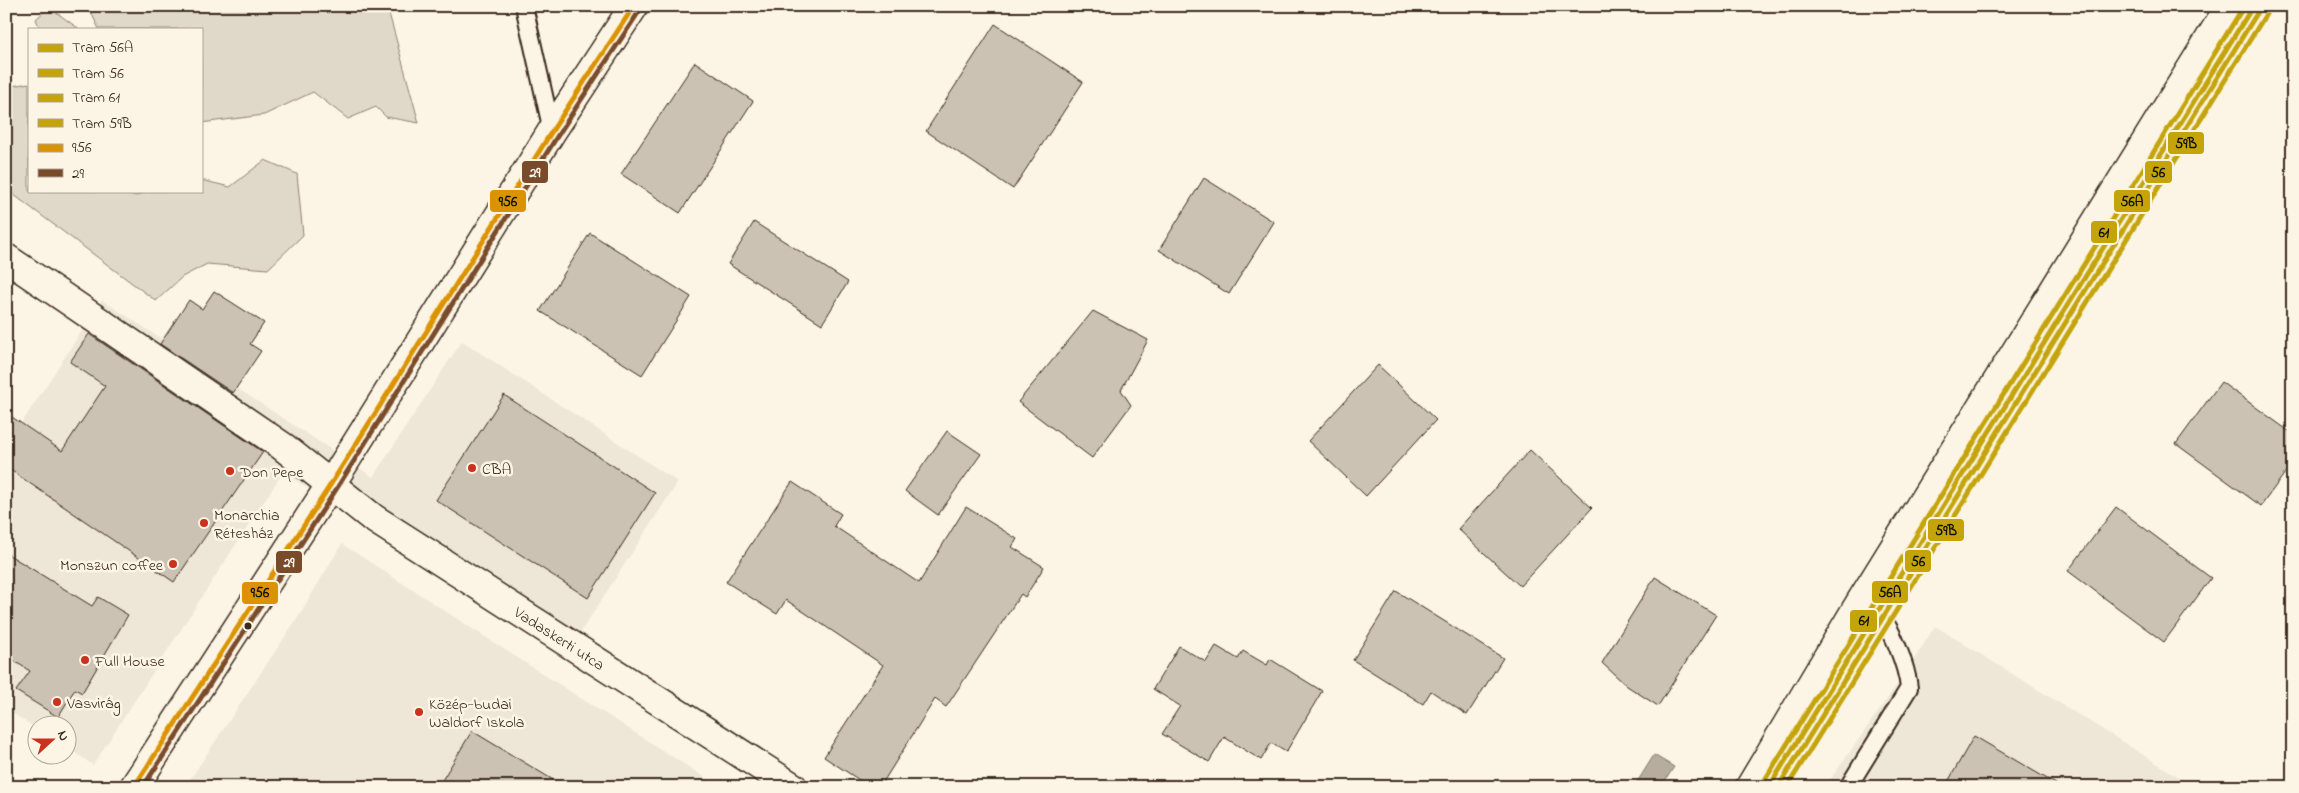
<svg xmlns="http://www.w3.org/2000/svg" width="2299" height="793" viewBox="0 0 2299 793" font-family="'Indie Flower',sans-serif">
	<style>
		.built { fill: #eee6d6 }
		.green { fill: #e0d8c8; stroke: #8e8173 }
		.water { fill: #b7ad9e; stroke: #85796b }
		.building { fill: #ccc2b3; stroke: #3b2a1e }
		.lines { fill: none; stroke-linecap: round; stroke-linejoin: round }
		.lane-casing { stroke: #3b2a1e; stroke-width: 20 }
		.street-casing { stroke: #3b2a1e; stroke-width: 31 }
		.secondary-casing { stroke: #3b2a1e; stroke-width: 31 }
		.lane { stroke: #fcf5e5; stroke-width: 16 }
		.street { stroke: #fcf5e5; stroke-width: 28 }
		.secondary { stroke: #fcf5e5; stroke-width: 28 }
		.bus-1-casing { stroke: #fcf5e5; stroke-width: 9 }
		.bus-2-casing { stroke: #fcf5e5; stroke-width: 9 }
		.bus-1 { stroke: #db9304; stroke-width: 5 }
		.bus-2 { stroke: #7a4b2a; stroke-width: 5 }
		.tram-1-casing { stroke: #fcf5e5; stroke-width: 9 }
		.tram-2-casing { stroke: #fcf5e5; stroke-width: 9 }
		.tram-3-casing { stroke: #fcf5e5; stroke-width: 9 }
		.tram-4-casing { stroke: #fcf5e5; stroke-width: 9 }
		.tram-1 { stroke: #c4a409; stroke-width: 5 }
		.tram-2 { stroke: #c4a409; stroke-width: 5 }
		.tram-3 { stroke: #c4a409; stroke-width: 5 }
		.tram-4 { stroke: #c4a409; stroke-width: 5 }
		.poi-dot { fill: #c8321e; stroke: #fcf5e5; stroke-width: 2 }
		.bus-dot { fill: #3b2a1e; stroke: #fcf5e5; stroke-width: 2 }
		.labels { text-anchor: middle; stroke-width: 5; stroke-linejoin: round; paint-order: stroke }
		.poi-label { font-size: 16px; fill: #3b2a1e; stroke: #fcf5e5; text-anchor: start }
		.street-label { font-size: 16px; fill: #3b2a1e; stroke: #fcf5e5 }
		.line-badge { stroke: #fcf5e5; stroke-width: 2 }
		.badge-label { font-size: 14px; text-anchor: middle; font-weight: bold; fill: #fff }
		.pale-badge-label { font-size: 14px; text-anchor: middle; font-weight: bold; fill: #111 }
	</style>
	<rect width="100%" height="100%" fill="#fcf5e5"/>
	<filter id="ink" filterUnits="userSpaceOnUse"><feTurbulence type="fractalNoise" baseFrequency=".02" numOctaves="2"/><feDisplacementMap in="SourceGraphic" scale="10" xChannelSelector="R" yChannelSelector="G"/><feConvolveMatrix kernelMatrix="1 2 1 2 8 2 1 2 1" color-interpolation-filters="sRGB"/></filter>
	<g filter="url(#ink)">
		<!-- built -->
		<path class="built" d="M102,300L373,477L462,341L678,482L565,656L283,472L93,765L68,748V726H38L37,729L6,709V447Z
			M342,544L510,653L720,787H185L296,620Z
			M1935,626L2195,787H1825L1907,671Z"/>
		<!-- green -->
		<path class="green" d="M88,6H387L419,123L386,117L376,107L348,119L313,92L264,115L201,123V29H99Z
			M49,7L79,29H40L36,19Z
			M29,83V191H119L136,196L148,191H201V180L230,187L265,160L297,174L303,235L268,269L207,264L182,277L156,301L6,189V87Z"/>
		<!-- water -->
		<path class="water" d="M1654,755L1674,767L1661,787H1634Z"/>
		<!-- building -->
		<path class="building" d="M995,24L1083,82L1013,189L926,131Z
			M695,62L753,101L680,213L621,174Z
			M1204,178L1274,222L1229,294L1159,250Z
			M754,222L848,282L822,324L728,264Z
			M590,233L691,297L642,375L540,311Z
			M214,291L264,323L250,344L261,351L233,393L160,344L189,300L202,309Z
			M1093,311L1148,340L1121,390L1131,405L1092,458L1018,402Z
			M89,334L263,452L174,582L6,467V413L62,451L105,386L70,362Z
			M1378,365L1436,420L1366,496L1308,441Z
			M2221,382L2293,434V462L2261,506L2176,444Z
			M504,395L655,493L588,598L436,500Z
			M947,431L981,454L938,515L905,491Z
			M1530,450L1592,508L1520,586L1458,529Z
			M792,482L841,514L834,526L919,583L966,507L1017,539L1012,547L1044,567L1025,597L1021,594L946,707L935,699L880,787H870L824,757L883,665L786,600L777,614L726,582Z
			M2116,507L2211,578L2164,642L2068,571Z
			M6,553L92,606L98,597L128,615L82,693L75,689L58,717L16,691L30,671L6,656Z
			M1655,577L1716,615L1658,706L1627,686L1602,663Z
			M1396,591L1503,658L1467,715L1431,691L1423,704L1353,660Z
			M1179,646L1206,662L1216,646L1238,659L1243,651L1267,665L1270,659L1322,691L1286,752L1271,743L1261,760L1224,737L1209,762L1162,734L1180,706L1153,689Z
			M472,731L565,787H438Z
			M1974,736L2061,787H1945Z"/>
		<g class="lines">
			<defs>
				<path id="lane" d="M524,6L552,131
					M1848,787L1909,688C1907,668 1892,626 1877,612C1873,608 1866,604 1861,601"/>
				<g id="street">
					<path id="s1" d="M6,258L282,446L373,518L793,787"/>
					<path d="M1750,787L1861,601L2230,6"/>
				</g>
				<path id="secondary" d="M134,787L331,484L552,131L634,6"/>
			</defs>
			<!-- lane casing -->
			<use href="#lane" class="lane-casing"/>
			<!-- street casing -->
			<use href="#street" class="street-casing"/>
			<!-- secondary casing -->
			<use href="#secondary" class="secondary-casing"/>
			<!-- lane -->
			<use href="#lane" class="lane"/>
			<!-- street -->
			<use href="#street" class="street"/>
			<!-- secondary -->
			<use href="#secondary" class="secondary"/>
			<defs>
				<path id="bus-1" d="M134,787L331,484L552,131L634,6"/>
				<path id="bus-2" d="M143,787L337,488L558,135L640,10"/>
			</defs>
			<!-- bus-1 casing -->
			<use href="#bus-1" class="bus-1-casing"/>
			<!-- bus-2 casing -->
			<use href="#bus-2" class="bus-2-casing"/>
			<!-- bus-1 -->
			<use href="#bus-1" class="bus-1"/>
			<!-- bus-2 -->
			<use href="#bus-2" class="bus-2"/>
			<defs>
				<path id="tram-1" d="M1769,787L2253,6"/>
				<path id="tram-2" d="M1778,787L2259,10"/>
				<path id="tram-3" d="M1763,783L2244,6"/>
				<path id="tram-4" d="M1787,787L2266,14"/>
			</defs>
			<!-- tram-1 casing -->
			<use href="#tram-1" class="tram-1-casing"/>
			<!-- tram-2 casing -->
			<use href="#tram-2" class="tram-2-casing"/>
			<!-- tram-3 casing -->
			<use href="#tram-3" class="tram-3-casing"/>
			<!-- tram-4 casing -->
			<use href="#tram-4" class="tram-4-casing"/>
			<!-- tram-1 -->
			<use href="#tram-1" class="tram-1"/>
			<!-- tram-2 -->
			<use href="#tram-2" class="tram-2"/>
			<!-- tram-3 -->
			<use href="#tram-3" class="tram-3"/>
			<!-- tram-4 -->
			<use href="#tram-4" class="tram-4"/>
		</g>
	</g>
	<!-- markers -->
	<g class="poi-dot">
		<circle cx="472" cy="468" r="5"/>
		<circle cx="230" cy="471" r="5"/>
		<circle cx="204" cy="523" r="5"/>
		<circle cx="173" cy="564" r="5"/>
		<circle cx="85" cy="660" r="5"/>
		<circle cx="57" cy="702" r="5"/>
		<circle cx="419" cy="712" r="5"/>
	</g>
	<circle class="bus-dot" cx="248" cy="626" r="4.5"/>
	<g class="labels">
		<!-- poi labels -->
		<g class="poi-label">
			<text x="482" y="474">CBA</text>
			<text x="240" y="477">Don Pepe</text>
			<text x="214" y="520">Monarchia<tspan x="214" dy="18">Rétesház</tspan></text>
			<text x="163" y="570" text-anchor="end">Monszun coffee</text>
			<text x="95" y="666">Full House</text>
			<text x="67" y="708">Vasvirág</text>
			<text x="429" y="709">Közép-budai<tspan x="429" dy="18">Waldorf Iskola</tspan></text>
		</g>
		<!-- street labels -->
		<g class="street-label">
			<text dy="6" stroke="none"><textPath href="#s1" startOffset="672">Vadaskerti utca</textPath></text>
		</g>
	</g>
	<g class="line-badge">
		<rect x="2167" y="131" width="38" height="24" rx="5" fill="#c4a409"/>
		<rect x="521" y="160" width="28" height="24" rx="5" fill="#7a4b2a"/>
		<rect x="2144" y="160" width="29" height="24" rx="5" fill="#c4a409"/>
		<rect x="489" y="189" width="38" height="24" rx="5" fill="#db9304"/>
		<rect x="2113" y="189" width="38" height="24" rx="5" fill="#c4a409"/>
		<rect x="2090" y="220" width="28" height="24" rx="5" fill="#c4a409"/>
		<rect x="1927" y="518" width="38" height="24" rx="5" fill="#c4a409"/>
		<rect x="1904" y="549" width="28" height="24" rx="5" fill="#c4a409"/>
		<rect x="275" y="550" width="28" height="24" rx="5" fill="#7a4b2a"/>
		<rect x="1871" y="580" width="38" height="24" rx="5" fill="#c4a409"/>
		<rect x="241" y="581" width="38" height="24" rx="5" fill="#db9304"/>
		<rect x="1849" y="609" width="29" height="24" rx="5" fill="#c4a409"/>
	</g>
	<g class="badge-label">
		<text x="535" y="177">29</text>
		<text x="289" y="567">29</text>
	</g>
	<g class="pale-badge-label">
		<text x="2186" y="148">59B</text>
		<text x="2158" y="177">56</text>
		<text x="508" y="206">956</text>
		<text x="2132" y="206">56A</text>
		<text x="2104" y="237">61</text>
		<text x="1946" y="535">59B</text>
		<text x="1918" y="566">56</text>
		<text x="1890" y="597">56A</text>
		<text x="260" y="597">956</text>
		<text x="1864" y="625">61</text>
	</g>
	<!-- margin -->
	<rect width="2299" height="793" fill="none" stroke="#fcf5e5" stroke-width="25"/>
	<rect x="12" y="12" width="2274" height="768" fill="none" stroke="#3b2a1e" stroke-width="2" filter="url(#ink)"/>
	<!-- legend -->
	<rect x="28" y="28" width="175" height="165" fill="#fcf5e5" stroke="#afa495"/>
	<rect x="38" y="44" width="25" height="8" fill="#c4a409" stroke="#afa495"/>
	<text x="72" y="52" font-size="15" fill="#3b2a1e">Tram 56A</text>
	<rect x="38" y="69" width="25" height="8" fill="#c4a409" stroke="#afa495"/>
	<text x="72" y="78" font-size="15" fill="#3b2a1e">Tram 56</text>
	<rect x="38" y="94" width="25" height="8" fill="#c4a409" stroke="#afa495"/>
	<text x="72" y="102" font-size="15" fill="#3b2a1e">Tram 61</text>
	<rect x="38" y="119" width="25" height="8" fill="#c4a409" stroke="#afa495"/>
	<text x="72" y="128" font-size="15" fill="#3b2a1e">Tram 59B</text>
	<rect x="38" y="144" width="25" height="8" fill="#db9304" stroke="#afa495"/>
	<text x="72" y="152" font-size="15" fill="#3b2a1e">956</text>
	<rect x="38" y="169" width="25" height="8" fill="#7a4b2a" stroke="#afa495"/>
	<text x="72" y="178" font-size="15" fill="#3b2a1e">29</text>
	<!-- north arrow -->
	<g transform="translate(52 740) rotate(69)"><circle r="24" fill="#fcf5e5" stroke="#afa495"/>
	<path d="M0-4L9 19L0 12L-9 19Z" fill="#c8321e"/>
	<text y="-8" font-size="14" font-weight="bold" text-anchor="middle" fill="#3b2a1e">N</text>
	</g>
</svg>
